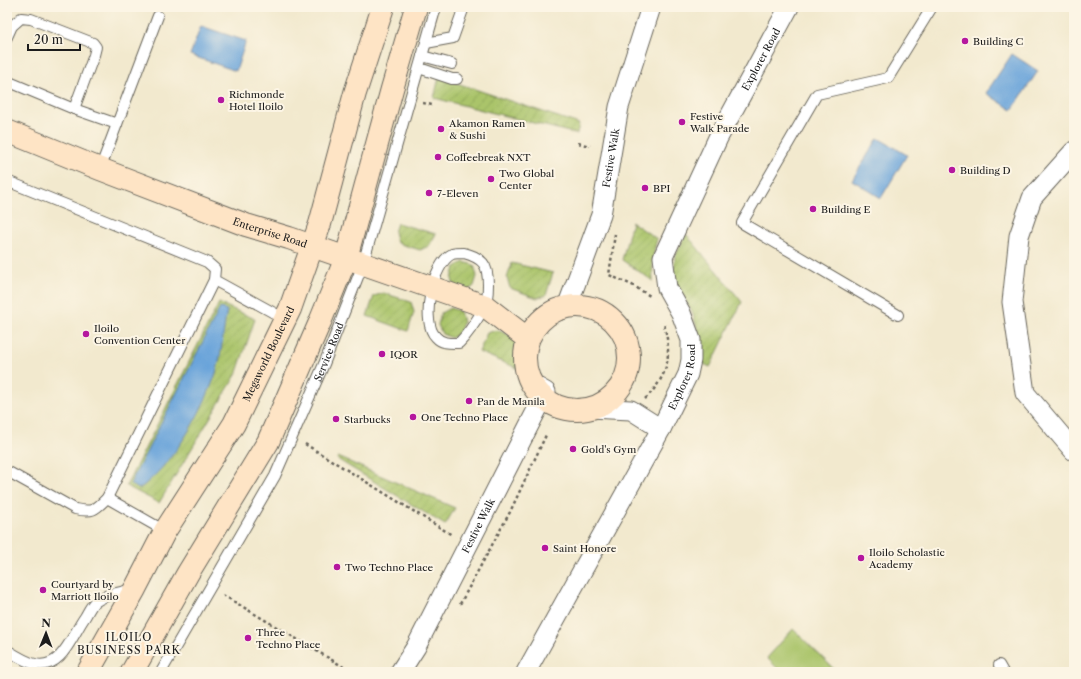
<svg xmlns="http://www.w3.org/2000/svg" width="1081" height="679" viewBox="0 0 1081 679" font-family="'Libre Caslon Text',serif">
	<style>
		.garden { fill: url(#garden-furrows); stroke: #637043 }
		.pitch { fill: #aac46a; stroke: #637043 }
		.water { fill: #6aa4da; stroke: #43607b }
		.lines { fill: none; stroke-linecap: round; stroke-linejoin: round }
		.lane-casing { stroke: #67645a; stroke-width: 12 }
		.street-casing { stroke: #67645a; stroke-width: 21 }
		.secondary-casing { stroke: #67645a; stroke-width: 24 }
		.path { stroke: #67645a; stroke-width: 2.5; stroke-dasharray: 3 3; stroke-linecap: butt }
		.lane { stroke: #fff; stroke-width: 10 }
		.street { stroke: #fff; stroke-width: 19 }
		.secondary { stroke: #fee4c5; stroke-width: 22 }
		.poi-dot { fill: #b5179e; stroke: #fcf5e5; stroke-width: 1.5 }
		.labels { text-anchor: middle; stroke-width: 4; stroke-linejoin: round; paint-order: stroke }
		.poi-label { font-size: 10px; fill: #1c1c1c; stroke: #fcf5e5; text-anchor: start }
		.street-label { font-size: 10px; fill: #1c1c1c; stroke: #fcf5e5 }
		.neighbourhood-label { font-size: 11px; letter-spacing: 1px; fill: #1c1c1c; stroke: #fcf5e5 }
	</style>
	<defs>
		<pattern id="garden-furrows" width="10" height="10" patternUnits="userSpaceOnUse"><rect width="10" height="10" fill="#aac46a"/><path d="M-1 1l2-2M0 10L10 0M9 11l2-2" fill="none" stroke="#92a85b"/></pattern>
	</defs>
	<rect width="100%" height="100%" fill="#fcf5e5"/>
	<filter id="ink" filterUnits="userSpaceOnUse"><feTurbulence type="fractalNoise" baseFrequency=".025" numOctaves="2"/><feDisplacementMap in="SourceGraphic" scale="8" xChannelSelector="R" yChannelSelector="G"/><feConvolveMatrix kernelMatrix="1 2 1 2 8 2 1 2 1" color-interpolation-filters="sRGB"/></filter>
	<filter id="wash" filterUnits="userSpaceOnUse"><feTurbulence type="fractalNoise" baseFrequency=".012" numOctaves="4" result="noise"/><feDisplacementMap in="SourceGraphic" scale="16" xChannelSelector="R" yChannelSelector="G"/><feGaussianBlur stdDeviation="0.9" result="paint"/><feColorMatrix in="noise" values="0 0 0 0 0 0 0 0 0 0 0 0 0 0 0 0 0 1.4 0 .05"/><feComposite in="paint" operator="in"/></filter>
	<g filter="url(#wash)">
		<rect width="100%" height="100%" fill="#f2e9ce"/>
		<!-- garden -->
		<path class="garden" d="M439,77L579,124L577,134L434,98Z
			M632,222L657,239C653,254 652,266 653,281L622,260Z
			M397,223L436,234L429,246L420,250L397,243L394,232Z
			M686,234L742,302L710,367L702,363V344L692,312L676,285L674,270L675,256Z
			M464,262L474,265L477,276L474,286L466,292L455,289L452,279L455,267Z
			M512,263L553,273L546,295L537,298L510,288L507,278Z
			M384,293L411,302L414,312L408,331L367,316L374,296Z
			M219,303L255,319L236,375L159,503L126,486Z
			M450,308L460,311L463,322L460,332L452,338L442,334L438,325L441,313Z
			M497,330L523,341L526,351L519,369L479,352L487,333Z
			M338,457L455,508L445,525L337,459Z"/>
		<!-- pitch -->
		<path class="pitch" d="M793,629L837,672H781L767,658Z"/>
		<!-- water -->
		<path class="water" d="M201,26L246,41L236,71L190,55Z
			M1012,54L1038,71L1012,110L986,93Z
			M878,138L907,155L881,198L852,180Z
			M220,308L227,310C223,330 222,357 215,376C201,415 173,464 139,489L130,484Z"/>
	</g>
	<g filter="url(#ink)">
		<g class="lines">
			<defs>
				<g id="lane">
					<path d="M7,37L12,26L21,18L31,19L93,43L96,47L94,55L74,109"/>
					<path d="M426,43L453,38L464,7"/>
					<path d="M422,56L452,64"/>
					<path d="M419,68L452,79H457"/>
					<path d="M7,81L74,109L117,124"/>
					<path d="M100,169L158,16"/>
					<path d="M7,181L207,262L215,269L214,280L285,319"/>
					<path d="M464,253C471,255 478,257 483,263C490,271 489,298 484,308C477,320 469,333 459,343C451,343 442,344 436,337C420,322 432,264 452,254C455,253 461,253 464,253Z"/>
					<path d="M898,315L742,223L817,94L888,78L932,7"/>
					<path d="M7,471L75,509C93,513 95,510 107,498L165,531"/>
					<path d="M107,498L214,280"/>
					<path d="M7,650C15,655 26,662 35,664C62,670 72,635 85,617C88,612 91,605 95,602C105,594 122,592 133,589"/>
					<path d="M999,665L1003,672"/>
					<path id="s1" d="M161,672L275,476L324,364L363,264L436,7"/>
				</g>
				<g id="street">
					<path d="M1074,151L1032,198L1019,236L1012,302L1025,393L1074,451"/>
					<path id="s2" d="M567,307L601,215L619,107L651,7"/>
					<path d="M589,408L631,410L661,429"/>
					<path id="s3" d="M400,672L416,647L546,392L532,384"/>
					<path id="s4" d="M526,672L661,429L688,374L691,360V340L681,313L667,288L663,257L718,138L789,7"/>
				</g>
				<g id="secondary">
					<path id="s5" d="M7,131L100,169L246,225L289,238L485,306L528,339"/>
					<circle cx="577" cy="358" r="52"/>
					<path id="s6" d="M88,672L135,589L165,531L234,424L290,309L320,224L355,93L383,7"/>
					<path d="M132,672L188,573L268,442L320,322L346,258L392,89L416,7"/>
				</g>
			</defs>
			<!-- lane casing -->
			<use href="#lane" class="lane-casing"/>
			<!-- street casing -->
			<use href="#street" class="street-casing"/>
			<!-- secondary casing -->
			<use href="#secondary" class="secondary-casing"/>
			<!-- path -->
			<path class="path" d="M423,103L432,105
				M578,143L590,146
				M615,234L609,275L632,285L650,296
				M645,399C669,375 672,356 664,324
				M560,407V406L571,410
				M305,444L452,535
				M223,595L352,672
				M460,604L510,512L546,435"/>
			<!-- lane -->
			<use href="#lane" class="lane"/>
			<!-- street -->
			<use href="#street" class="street"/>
			<!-- secondary -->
			<use href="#secondary" class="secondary"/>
		</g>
	</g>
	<!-- markers -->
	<g class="poi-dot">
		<circle cx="965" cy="41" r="4"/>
		<circle cx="221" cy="100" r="4"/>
		<circle cx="682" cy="122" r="4"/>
		<circle cx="441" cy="129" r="4"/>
		<circle cx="438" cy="157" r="4"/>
		<circle cx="952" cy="170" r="4"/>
		<circle cx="491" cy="179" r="4"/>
		<circle cx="645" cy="188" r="4"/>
		<circle cx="429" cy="193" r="4"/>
		<circle cx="813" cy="209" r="4"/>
		<circle cx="86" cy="334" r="4"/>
		<circle cx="382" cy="354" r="4"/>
		<circle cx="469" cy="401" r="4"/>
		<circle cx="413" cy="417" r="4"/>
		<circle cx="336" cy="419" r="4"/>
		<circle cx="573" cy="449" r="4"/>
		<circle cx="545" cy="548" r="4"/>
		<circle cx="861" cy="558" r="4"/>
		<circle cx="337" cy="567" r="4"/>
		<circle cx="43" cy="590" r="4"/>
		<circle cx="248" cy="638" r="4"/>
	</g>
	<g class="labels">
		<!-- poi labels -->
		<g class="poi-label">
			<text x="973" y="45">Building C</text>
			<text x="229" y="98">Richmonde<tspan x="229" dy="12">Hotel Iloilo</tspan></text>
			<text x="690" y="120">Festive<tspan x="690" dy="12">Walk Parade</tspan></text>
			<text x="449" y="127">Akamon Ramen<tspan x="449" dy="12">&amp; Sushi</tspan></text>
			<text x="446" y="161">Coffeebreak NXT</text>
			<text x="960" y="174">Building D</text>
			<text x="499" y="177">Two Global<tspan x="499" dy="12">Center</tspan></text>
			<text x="653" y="192">BPI</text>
			<text x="437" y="197">7-Eleven</text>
			<text x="821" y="213">Building E</text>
			<text x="94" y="332">Iloilo<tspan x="94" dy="12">Convention Center</tspan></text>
			<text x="390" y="358">IQOR</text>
			<text x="477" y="405">Pan de Manila</text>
			<text x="421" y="421">One Techno Place</text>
			<text x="344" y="423">Starbucks</text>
			<text x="581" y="453">Gold's Gym</text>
			<text x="553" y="552">Saint Honore</text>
			<text x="869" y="556">Iloilo Scholastic<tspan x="869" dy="12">Academy</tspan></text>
			<text x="345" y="571">Two Techno Place</text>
			<text x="51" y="588">Courtyard by<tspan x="51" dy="12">Marriott Iloilo</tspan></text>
			<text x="256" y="636">Three<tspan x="256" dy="12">Techno Place</tspan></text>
		</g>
		<!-- street labels -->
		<g class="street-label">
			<text dy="4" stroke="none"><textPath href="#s4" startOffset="683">Explorer Road</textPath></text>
			<text dy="4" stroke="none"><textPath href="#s2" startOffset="156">Festive Walk</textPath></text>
			<text dy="4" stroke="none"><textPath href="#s5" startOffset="282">Enterprise Road</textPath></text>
			<text dy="4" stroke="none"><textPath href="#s1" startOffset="362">Service Road</textPath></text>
			<text dy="4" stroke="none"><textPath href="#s6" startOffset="366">Megaworld Boulevard</textPath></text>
			<text dy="4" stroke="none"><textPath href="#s4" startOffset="335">Explorer Road</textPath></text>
			<text dy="4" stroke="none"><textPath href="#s3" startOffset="166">Festive Walk</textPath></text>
		</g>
		<!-- neighbourhood labels -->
		<g class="neighbourhood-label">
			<text x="129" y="641">ILOILO<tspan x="129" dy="13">BUSINESS PARK</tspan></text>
		</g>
	</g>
	<!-- margin -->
	<rect width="1081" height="679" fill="none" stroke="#fcf5e5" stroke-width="24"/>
	<!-- north arrow -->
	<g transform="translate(46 633) rotate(1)" stroke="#fcf5e5" stroke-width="3" paint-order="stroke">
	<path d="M0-3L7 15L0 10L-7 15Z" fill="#1c1c1c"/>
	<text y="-6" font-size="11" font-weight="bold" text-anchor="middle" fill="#1c1c1c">N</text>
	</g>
	<!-- scale -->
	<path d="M28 44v6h52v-6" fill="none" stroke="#1c1c1c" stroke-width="2"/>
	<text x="34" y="44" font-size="12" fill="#1c1c1c" stroke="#fcf5e5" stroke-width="3" paint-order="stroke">20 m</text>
</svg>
